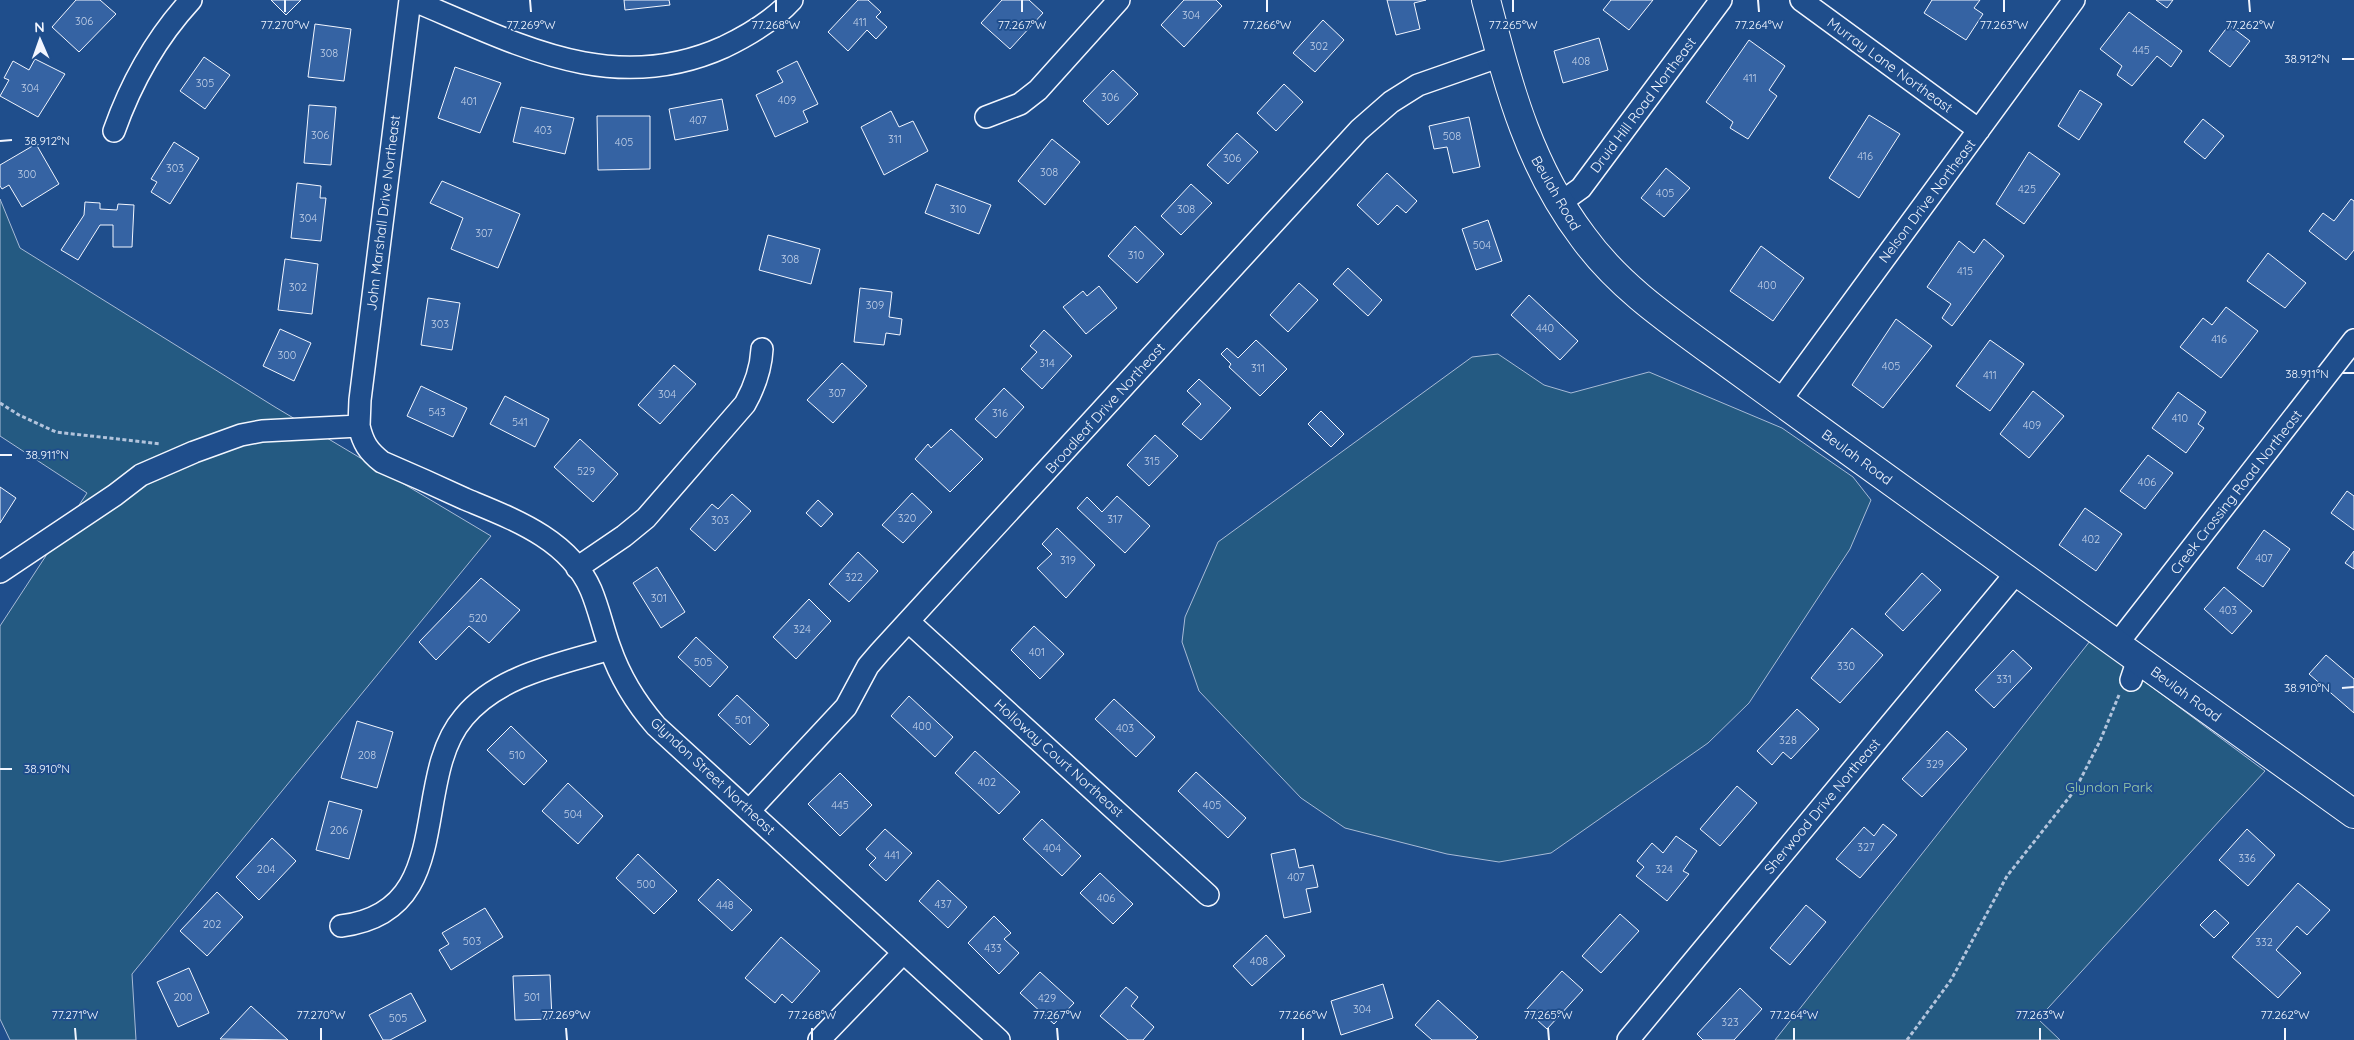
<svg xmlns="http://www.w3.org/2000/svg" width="2354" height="1040" viewBox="0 0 2354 1040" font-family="Quicksand,sans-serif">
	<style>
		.green { fill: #245a82; stroke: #a8bbd7 }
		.building { fill: #3563a3; stroke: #f2f6ff }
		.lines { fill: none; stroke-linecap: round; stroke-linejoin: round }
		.minor-casing { stroke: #f2f6ff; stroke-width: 24 }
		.major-casing { stroke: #f2f6ff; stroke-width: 30 }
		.path { stroke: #b3c4dc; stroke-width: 3; stroke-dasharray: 4 2.5; stroke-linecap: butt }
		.minor { stroke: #1f4e8c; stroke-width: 21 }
		.major { stroke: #1f4e8c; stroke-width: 28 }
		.ticks { fill: none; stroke: #f2f6ff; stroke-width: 2 }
		.labels { text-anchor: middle; stroke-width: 4; stroke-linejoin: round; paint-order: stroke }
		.number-label { font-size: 11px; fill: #c3d1e8 }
		.street-label { font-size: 14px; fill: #f2f6ff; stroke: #1f4e8c }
		.park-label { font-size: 14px; fill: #97c8a6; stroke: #1f4e8c }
		.ticks-label { font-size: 12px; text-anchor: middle; fill: #f2f6ff; stroke: #1f4e8c; stroke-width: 4; stroke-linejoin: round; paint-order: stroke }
	</style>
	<rect width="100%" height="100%" fill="#1f4e8c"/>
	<!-- green -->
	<path class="green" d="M0,199L20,248L275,407L491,536L132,974L136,1040H10L0,1019V626L87,493L0,436Z
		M1498,354L1544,385L1571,393L1649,372L1782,428L1853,477L1871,500L1850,549L1749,703L1708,743L1551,853L1499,862L1447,854L1345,828L1301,798L1199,691L1182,642L1185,617L1218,542L1472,357Z
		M2090,641L2265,771L2038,1019L2060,1040H1775Z"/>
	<!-- building -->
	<path class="building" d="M76,0H100L116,14L79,52L52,27Z
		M271,0H301L286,15Z
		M624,0H669L670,5L625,10Z
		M858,0H868L881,12L876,17L887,27L876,39L867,30L848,51L828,32Z
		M1002,0H1029L1043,13L1010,49L981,23Z
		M1184,0H1216L1222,6L1184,47L1161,25Z
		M1387,0H1426L1414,3L1420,29L1396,35Z
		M1611,0H1653L1629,30L1603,10Z
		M1932,0H1980L1974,8L1983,14L1966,40L1924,13Z
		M2156,0H2173L2167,8Z
		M2129,12L2182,51L2171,67L2157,56L2132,86L2117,75L2122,66L2100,49Z
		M1323,20L1344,40L1315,72L1293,53Z
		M315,24L351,29L344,81L308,77Z
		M2229,25L2250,41L2230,67L2209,51Z
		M1599,38L1608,70L1563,83L1554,51Z
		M1749,40L1785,66L1769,90L1777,96L1748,139L1730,128L1733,122L1706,102Z
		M204,57L230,75L205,109L180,91Z
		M35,59L65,74L38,117L0,96L9,80L4,78L13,61L29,70Z
		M797,61L818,104L803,111L808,122L775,137L756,95L783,82L777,71Z
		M455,67L501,83L480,133L438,118Z
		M1113,70L1138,94L1108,125L1083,101Z
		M1284,84L1303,102L1276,131L1257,113Z
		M2080,90L2102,104L2079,140L2058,126Z
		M722,99L728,130L675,140L669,109Z
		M309,105L336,107L331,165L304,163Z
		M521,107L574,118L565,154L513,142Z
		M891,111L899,127L913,121L928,151L884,175L861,127Z
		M1869,115L1900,134L1859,198L1829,178Z
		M597,116H650V169L598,170Z
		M1469,117L1480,167L1453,173L1447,147L1434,149L1429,126Z
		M2203,119L2224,136L2205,159L2184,142Z
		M1237,133L1258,152L1228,184L1207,165Z
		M1052,139L1080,162L1045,205L1018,181Z
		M174,142L199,158L170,204L151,192L157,182L151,179Z
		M36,144L59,184L22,207L9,185L2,189L0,186V165Z
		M2029,152L2060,174L2024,224L1996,204Z
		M1666,168L1690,188L1664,217L1641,198Z
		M1387,173L1417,201L1406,213L1397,205L1378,225L1357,205Z
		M442,181L520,214L498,268L451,249L463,218L430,203Z
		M297,183L321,186L320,198H326L321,241L291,238Z
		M936,184L991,205L979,234L925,213Z
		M1191,184L1212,203L1181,235L1161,216Z
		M2351,199L2354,201V250L2346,260L2309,231L2323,213L2334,221Z
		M85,202L100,203V209L117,210L118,204L134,205L132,247H113V225H100L78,260L61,250L84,215Z
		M1488,220L1502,261L1476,270L1462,229Z
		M1135,226L1164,254L1137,283L1108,256Z
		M768,235L820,249L811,284L759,270Z
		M1984,239L2004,256L1952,326L1942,318L1951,304L1927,287L1959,241L1974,253Z
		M1761,246L1804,278L1773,321L1730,291Z
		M2268,253L2306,283L2285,308L2247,281Z
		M285,259L318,264L312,314L278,310Z
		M1348,268L1382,300L1368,316L1333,284Z
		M1299,283L1318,300L1288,332L1270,315Z
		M1099,286L1117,308L1086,334L1063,307L1083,291L1087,296Z
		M860,288L892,292L889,317L902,319L900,335L886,333L884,345L854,342Z
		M1529,295L1578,341L1560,360L1511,315Z
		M428,298L460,303L452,350L421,345Z
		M2226,307L2258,331L2221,378L2180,347L2203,318L2212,325Z
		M1896,319L1932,346L1883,408L1852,385Z
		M280,329L311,343L294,381L263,366Z
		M1044,330L1072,356L1042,389L1021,369L1037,352L1030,346Z
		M1256,340L1287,369L1260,396L1229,367L1231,364L1221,354L1227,348L1238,358Z
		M1990,340L2024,364L1990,411L1956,386Z
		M842,363L867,386L833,423L807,400Z
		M674,365L696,384L660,424L638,405Z
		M1199,379L1231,408L1201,440L1182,424L1201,404L1187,391Z
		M421,386L467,408L453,437L407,416Z
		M1004,388L1024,407L996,438L975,419Z
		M2033,391L2064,416L2029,458L2000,434Z
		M2178,392L2206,412L2198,424L2204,428L2186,453L2152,428Z
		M505,396L549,419L535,447L490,424Z
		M1321,411L1344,434L1331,447L1308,424Z
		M951,429L983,459L950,492L915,459L928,444L931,448Z
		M1155,435L1178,456L1149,486L1127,465Z
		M580,439L618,474L593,502L554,467Z
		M2148,455L2173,473L2145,509L2120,491Z
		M0,487L16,498L0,523Z
		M2347,491L2354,496V530L2331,513Z
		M912,493L932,512L903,543L882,525Z
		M732,494L751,511L715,551L690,529L712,504L718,509Z
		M1117,496L1150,526L1125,553L1077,508L1087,497L1102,512Z
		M818,500L833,514L821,527L806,513Z
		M2085,508L2122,534L2096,571L2059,545Z
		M1057,528L1095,565L1066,598L1037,568L1052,554L1042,544Z
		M2264,530L2290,549L2263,587L2237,568Z
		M2354,551V569L2345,563Z
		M858,552L878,571L849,602L829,584Z
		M657,567L685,612L661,628L633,583Z
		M1922,573L1941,590L1903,631L1885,614Z
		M481,578L520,610L489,643L469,626L436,660L419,642Z
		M2224,587L2252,611L2232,634L2204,609Z
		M809,599L831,621L796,659L773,637Z
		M1034,626L1064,654L1040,679L1011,650Z
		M1852,628L1883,655L1840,703L1811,678Z
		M696,637L728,667L710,687L678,657Z
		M2013,650L2032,668L1994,708L1975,690Z
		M2326,655L2354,679V713L2309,674Z
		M737,695L769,725L750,745L718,715Z
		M909,696L953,737L935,757L891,716Z
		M1114,699L1155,737L1136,757L1095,719Z
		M1797,709L1819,729L1791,759L1783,752L1772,765L1757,751Z
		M357,721L393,732L377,788L341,778Z
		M511,726L547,761L524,785L487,750Z
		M1947,731L1967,749L1922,797L1902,779Z
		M975,751L1020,792L999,814L955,773Z
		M1196,772L1246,818L1228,838L1178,791Z
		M840,773L872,805L840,836L808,804Z
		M568,783L603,816L578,844L542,811Z
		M1737,786L1757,803L1720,846L1700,829Z
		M329,801L362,810L349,859L316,850Z
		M1042,819L1081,856L1062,876L1023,839Z
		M1883,824L1897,835L1860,878L1836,859L1864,827L1874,836Z
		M885,829L912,853L886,881L869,865L876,858L866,849Z
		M2247,829L2275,855L2248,886L2219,860Z
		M1676,836L1697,851L1683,871L1689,874L1667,901L1636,876L1644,867L1637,861L1652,843L1663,853Z
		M272,838L296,861L259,900L236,877Z
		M1295,849L1299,868L1313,865L1318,887L1306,889L1311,912L1284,918L1271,854Z
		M638,854L677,891L654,914L616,878Z
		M1100,873L1133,904L1113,924L1080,893Z
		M718,879L752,910L732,931L698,900Z
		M938,880L967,907L948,928L919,901Z
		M2298,883L2330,910L2307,935L2297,926L2276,950L2301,973L2278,998L2232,957Z
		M217,892L243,917L207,956L180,931Z
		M1806,905L1826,922L1790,965L1770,948Z
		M485,908L503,937L451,970L439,950L449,944L442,933Z
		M2215,910L2229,923L2214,938L2200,925Z
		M1620,914L1639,931L1601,973L1582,956Z
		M994,916L1011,933L1004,939L1019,953L999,974L968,943Z
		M1266,935L1285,956L1252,986L1233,966Z
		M781,937L820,971L792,1003L782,994L775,1003L745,978Z
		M189,968L209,1013L178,1027L157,982Z
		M1562,971L1583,990L1547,1029L1526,1010Z
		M1040,972L1074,1003L1054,1024L1020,993Z
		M550,975L552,1019L515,1020L513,976Z
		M1383,984L1393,1018L1341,1035L1331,1001Z
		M1126,987L1138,997L1131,1006L1154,1027L1143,1040H1128L1100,1016Z
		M1740,988L1762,1009L1734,1040H1703L1697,1034Z
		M411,993L426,1021L390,1040H383L369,1015Z
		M1438,1000L1478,1037L1475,1040H1432L1415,1025Z
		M251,1006L288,1040L220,1039Z"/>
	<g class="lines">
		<defs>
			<path id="minor" d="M412,0C516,43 611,98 724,47C749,35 773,21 792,0
				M1801,0L1979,130
				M986,117L1020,104L1038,90L1119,0
				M114,131C131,83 156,38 191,0
				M1560,203L1581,188L1721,0
				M1780,401L2074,0
				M359,426L360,400L410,0
				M577,568L624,536L646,518L745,404C755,386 761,370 762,349
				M0,572L115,495L141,475L194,452L241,435L262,431L359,426C363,443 368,451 382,462C410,474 437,486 465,499C513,519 569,539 591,590C599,609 603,629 610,648C620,677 636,703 656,726L999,1040
				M909,622L1208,895
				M2117,644L2354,340
				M2131,680L2138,659
				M749,811L846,707L868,666L880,652L1359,130L1391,102L1418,85L1501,56
				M341,926C458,912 409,781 464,717C499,675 560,664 610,649
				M819,1040L903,953
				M1628,1040L2017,572"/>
			<path id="major" d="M1486,0C1509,87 1528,164 1583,237C1617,284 1664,317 1711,351C1752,381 1793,411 1835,441C2007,566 2181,690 2354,814"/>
		</defs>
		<!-- minor casing -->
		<use href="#minor" class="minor-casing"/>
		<!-- major casing -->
		<use href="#major" class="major-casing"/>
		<!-- path -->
		<path class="path" d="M0,403L19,415L56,432L161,444
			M1907,1040L1951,980L2007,876L2075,790L2100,741L2119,695"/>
		<!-- minor -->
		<use href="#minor" class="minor"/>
		<!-- major -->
		<use href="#major" class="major"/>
	</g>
	<!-- ticks -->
	<path class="ticks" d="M285,0V12M530,0L531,12M776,0V12M1022,0V12M1267,0V12M1513,0V12M1758,0L1759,12M2004,0V12M2249,0L2250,12M2342,59H2354M0,141L12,140M2342,373H2354M0,455H12M2342,688L2354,687M0,769H12M75,1028L76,1040M321,1028V1040M566,1028L567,1040M812,1028V1040M1057,1028L1058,1040M1303,1028V1040M1548,1028L1549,1040M1794,1028V1040M2040,1028V1040M2285,1028V1040"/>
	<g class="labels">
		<!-- number labels -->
		<g class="number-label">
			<text x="1191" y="19">304</text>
			<text x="84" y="25">306</text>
			<text x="860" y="26">411</text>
			<text x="1319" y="50">302</text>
			<text x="2141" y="54">445</text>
			<text x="329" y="57">308</text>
			<text x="1581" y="65">408</text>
			<text x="1750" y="82">411</text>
			<text x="205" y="87">305</text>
			<text x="30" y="92">304</text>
			<text x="1110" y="101">306</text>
			<text x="787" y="104">409</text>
			<text x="469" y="105">401</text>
			<text x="698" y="124">407</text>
			<text x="543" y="134">403</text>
			<text x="320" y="139">306</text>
			<text x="1452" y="140">508</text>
			<text x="895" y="143">311</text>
			<text x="624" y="146">405</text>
			<text x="1865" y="160">416</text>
			<text x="1232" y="162">306</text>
			<text x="175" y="172">303</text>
			<text x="1049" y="176">308</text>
			<text x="27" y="178">300</text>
			<text x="2027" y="193">425</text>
			<text x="1665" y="197">405</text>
			<text x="958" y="213">310</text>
			<text x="1186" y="213">308</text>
			<text x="308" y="222">304</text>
			<text x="484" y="237">307</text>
			<text x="1482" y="249">504</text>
			<text x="1136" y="259">310</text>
			<text x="790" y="263">308</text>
			<text x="1965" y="275">415</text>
			<text x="1767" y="289">400</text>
			<text x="298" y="291">302</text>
			<text x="875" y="309">309</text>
			<text x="440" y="328">303</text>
			<text x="1545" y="332">440</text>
			<text x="2219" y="343">416</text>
			<text x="287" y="359">300</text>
			<text x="1047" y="367">314</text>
			<text x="1891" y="370">405</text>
			<text x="1258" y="372">311</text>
			<text x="1990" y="379">411</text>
			<text x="837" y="397">307</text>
			<text x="667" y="398">304</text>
			<text x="437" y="416">543</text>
			<text x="1000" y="417">316</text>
			<text x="2180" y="422">410</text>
			<text x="520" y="426">541</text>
			<text x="2032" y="429">409</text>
			<text x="1152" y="465">315</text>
			<text x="586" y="475">529</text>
			<text x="2147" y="486">406</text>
			<text x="907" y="522">320</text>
			<text x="1115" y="523">317</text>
			<text x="720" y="524">303</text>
			<text x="2091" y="543">402</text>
			<text x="2264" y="562">407</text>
			<text x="1068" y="564">319</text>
			<text x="854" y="581">322</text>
			<text x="659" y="602">301</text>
			<text x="2228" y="614">403</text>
			<text x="478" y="622">520</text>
			<text x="802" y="633">324</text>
			<text x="1037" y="656">401</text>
			<text x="703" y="666">505</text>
			<text x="1846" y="670">330</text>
			<text x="2004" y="683">331</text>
			<text x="743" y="724">501</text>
			<text x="922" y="730">400</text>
			<text x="1125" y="732">403</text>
			<text x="1788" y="744">328</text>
			<text x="367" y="759">208</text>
			<text x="517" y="759">510</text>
			<text x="1935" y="768">329</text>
			<text x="987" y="786">402</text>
			<text x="840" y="809">445</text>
			<text x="1212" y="809">405</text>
			<text x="573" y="818">504</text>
			<text x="339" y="834">206</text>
			<text x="1866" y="851">327</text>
			<text x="1052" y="852">404</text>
			<text x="892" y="859">441</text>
			<text x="2247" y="862">336</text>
			<text x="266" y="873">204</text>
			<text x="1664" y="873">324</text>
			<text x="1296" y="881">407</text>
			<text x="646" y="888">500</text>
			<text x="1106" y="902">406</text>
			<text x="943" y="908">437</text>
			<text x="725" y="909">448</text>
			<text x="212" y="928">202</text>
			<text x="472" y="945">503</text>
			<text x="2264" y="946">332</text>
			<text x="993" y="952">433</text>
			<text x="1259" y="965">408</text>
			<text x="183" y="1001">200</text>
			<text x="532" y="1001">501</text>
			<text x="1047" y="1002">429</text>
			<text x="1362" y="1013">304</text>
			<text x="398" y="1022">505</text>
			<text x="1730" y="1026">323</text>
		</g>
		<!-- street labels -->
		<g class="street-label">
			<text transform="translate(1890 65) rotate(36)" y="5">Murray Lane Northeast</text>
			<text transform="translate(1643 105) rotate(-53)" y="5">Druid Hill Road Northeast</text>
			<text transform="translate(1556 193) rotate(60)" y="5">Beulah Road</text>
			<text transform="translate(1927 201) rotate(-53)" y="5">Nelson Drive Northeast</text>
			<text transform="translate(383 213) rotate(-83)" y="5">John Marshall Drive Northeast</text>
			<text transform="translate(1105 408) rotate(-48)" y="5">Broadleaf Drive Northeast</text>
			<text transform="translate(1857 457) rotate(36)" y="5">Beulah Road</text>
			<text transform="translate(2236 492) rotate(-52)" y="5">Creek Crossing Road Northeast</text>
			<text transform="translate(2186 694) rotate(36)" y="5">Beulah Road</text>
			<text transform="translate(1059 758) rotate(42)" y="5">Holloway Court Northeast</text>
			<text transform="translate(713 776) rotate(43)" y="5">Glyndon Street Northeast</text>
			<text transform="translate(1822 806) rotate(-50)" y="5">Sherwood Drive Northeast</text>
		</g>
		<!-- park labels -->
		<g class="park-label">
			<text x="2109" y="792">Glyndon Park</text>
		</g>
	</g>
	<g class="ticks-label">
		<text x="285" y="29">77.270°W</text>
		<text x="531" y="29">77.269°W</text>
		<text x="776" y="29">77.268°W</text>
		<text x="1022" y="29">77.267°W</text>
		<text x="1267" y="29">77.266°W</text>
		<text x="1513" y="29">77.265°W</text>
		<text x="1759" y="29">77.264°W</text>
		<text x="2004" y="29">77.263°W</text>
		<text x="2250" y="29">77.262°W</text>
		<text x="2307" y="63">38.912°N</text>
		<text x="47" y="145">38.912°N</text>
		<text x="2307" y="378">38.911°N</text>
		<text x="47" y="459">38.911°N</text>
		<text x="2307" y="692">38.910°N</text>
		<text x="47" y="773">38.910°N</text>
		<text x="75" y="1019">77.271°W</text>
		<text x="321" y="1019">77.270°W</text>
		<text x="566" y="1019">77.269°W</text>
		<text x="812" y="1019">77.268°W</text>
		<text x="1057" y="1019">77.267°W</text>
		<text x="1303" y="1019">77.266°W</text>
		<text x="1548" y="1019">77.265°W</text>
		<text x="1794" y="1019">77.264°W</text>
		<text x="2040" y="1019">77.263°W</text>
		<text x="2285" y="1019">77.262°W</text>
	</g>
	<!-- north arrow -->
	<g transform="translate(40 40) rotate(358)" stroke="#1f4e8c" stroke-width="4" paint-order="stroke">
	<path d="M0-4L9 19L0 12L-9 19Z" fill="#f2f6ff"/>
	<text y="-8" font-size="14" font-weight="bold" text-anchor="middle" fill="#f2f6ff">N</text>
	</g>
</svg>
